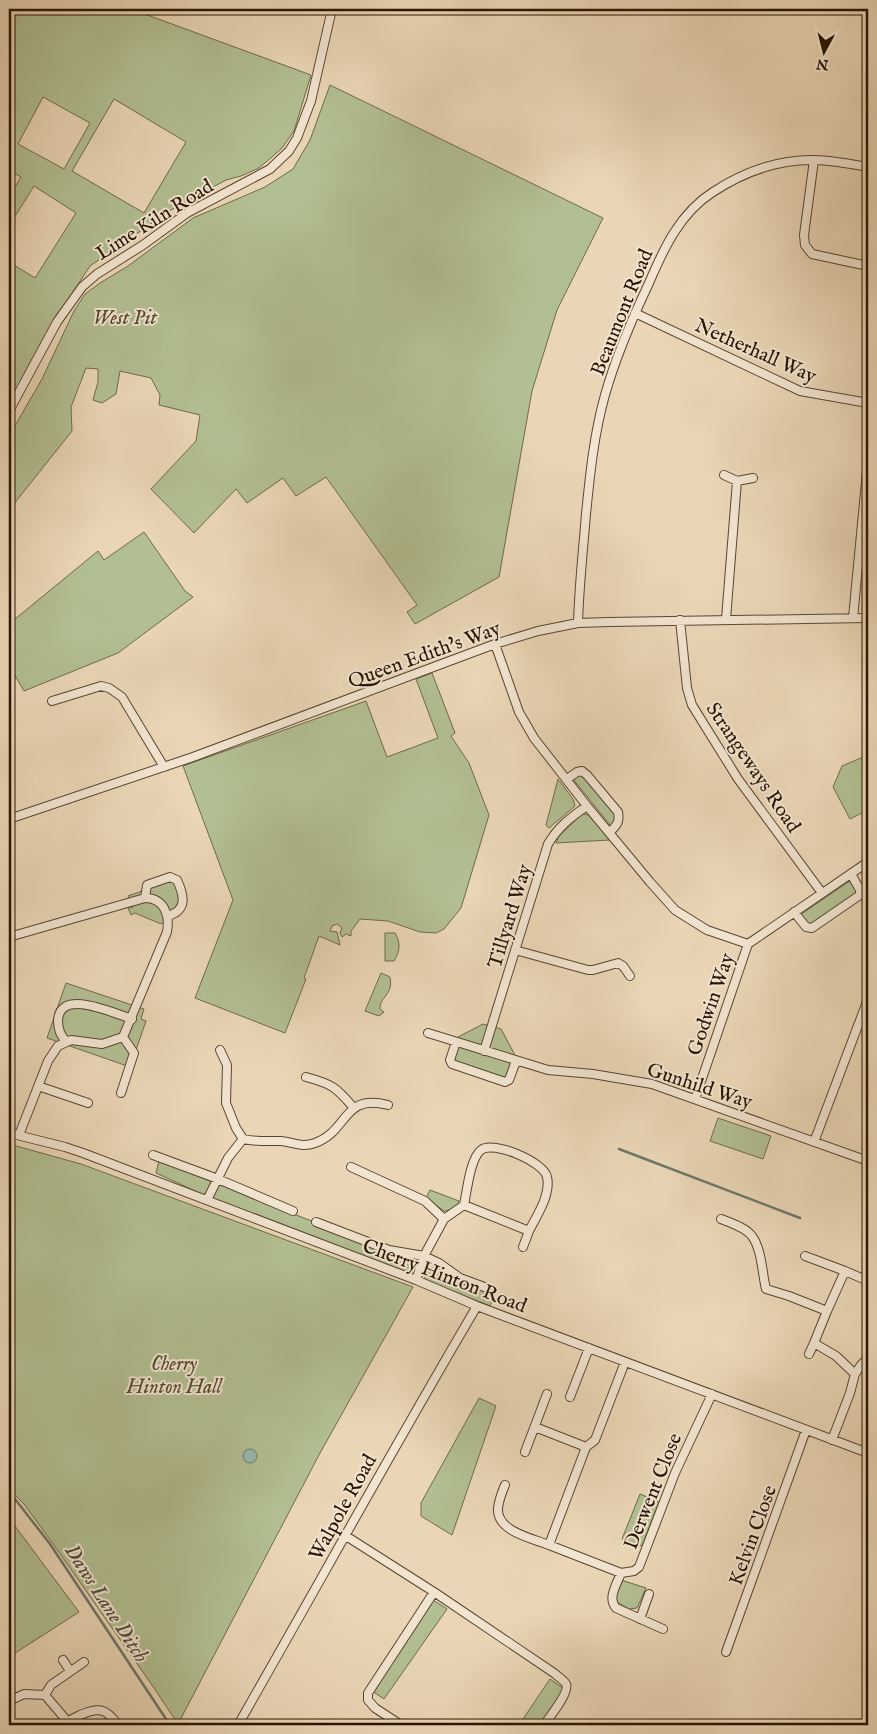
<svg xmlns="http://www.w3.org/2000/svg" width="877" height="1734" viewBox="0 0 877 1734" font-family="'IM FELL English',serif">
	<style>
		.green { fill: #b2bf92; stroke: #6e6a4a; fill-rule: evenodd }
		.water { fill: #98b8b2; stroke: #6c776c }
		.lines { fill: none; stroke-linecap: round; stroke-linejoin: round }
		.stream { stroke: #6c776c; stroke-width: 2.5 }
		.minor-casing { stroke: #5a452f; stroke-width: 10 }
		.minor { stroke: #f1e4d0; stroke-width: 8 }
		.labels { text-anchor: middle; stroke-width: 4; stroke-linejoin: round; paint-order: stroke }
		.street-label { font-size: 20px; fill: #2a1502; stroke: #f1e4d0 }
		.park-label { font-size: 20px; font-style: italic; fill: #53482d; stroke: #f1e4d0 }
		.water-label { font-size: 21px; font-style: italic; fill: #504e40; stroke: #f1e4d0 }
	</style>
	<rect width="100%" height="100%" fill="#ead6b6"/>
	<filter id="stains"><feTurbulence type="fractalNoise" baseFrequency=".004" numOctaves="4"/><feColorMatrix values="0 0 0 0 .2 0 0 0 0 .09 0 0 0 0 .02 0 0 0 .5 -.17"/></filter>
	<radialGradient id="worn" r=".72"><stop offset=".6" stop-color="#630" stop-opacity="0"/><stop offset="1" stop-color="#630" stop-opacity=".3"/></radialGradient>
	<!-- green -->
	<path class="green" d="M9,9H131L311,75L294,131L282,148L272,157L259,168L241,176L226,180L171,210L90,266L55,320L9,404V262L35,278L76,213L34,186L9,226V197L21,177L9,170ZM43,97L90,123L64,169L18,144ZM114,99L186,142L144,213L72,171Z
		M330,85L603,218L557,310L532,391L499,577L415,624L407,612L417,605L326,477L296,496L283,478L247,503L236,489L194,533L151,489L196,441L200,415L159,405L160,395L151,378L120,371L116,394L102,403L93,400L98,382V369L86,368L71,407L72,431L9,510V436L42,379L74,311L85,294L100,283L128,266L193,218L265,187L293,169L310,140Z
		M144,532L185,591L193,597L118,653L24,691L9,665V624L98,551L104,560Z
		M432,673L455,733L451,736L469,763L489,815L461,908L444,929L436,933L420,932L388,921L360,919L351,931V936L346,934L342,937L340,933L342,928L337,924L332,926L330,931L337,932L340,945L319,936L304,978L306,979L285,1033L195,998L233,900L183,766L366,701L387,757L438,738L416,679Z
		M868,755V810L850,819L833,787L842,766Z
		M580,774L586,777L614,810L617,820L611,826L573,779Z
		M558,779L573,799L575,806L549,828L546,825Z
		M582,814L589,815L610,840L556,843L559,836Z
		M854,878L859,895L812,928L797,917Z
		M173,880L181,896L177,910L161,924L135,913L131,915L128,908L133,907L128,896L142,891L150,886Z
		M385,933H395C401,943 400,951 394,961H385Z
		M381,973L390,977C394,995 379,997 380,1009L384,1012L379,1016L365,1011Z
		M66,983L144,1009L141,1019L146,1021L130,1067L47,1038Z
		M483,1024L501,1029L516,1057L510,1080L450,1060L458,1037Z
		M718,1118L771,1136L763,1159L710,1141Z
		M9,1144L81,1164L413,1287L320,1453L178,1724L154,1688L56,1548L24,1504L9,1489Z
		M159,1161L398,1255H409L415,1261V1268L409,1273L215,1200L156,1173Z
		M430,1190L459,1201C456,1208 452,1210 444,1211L426,1198Z
		M438,1267L454,1280L495,1294L490,1306L424,1280L428,1269Z
		M479,1398L496,1406L452,1535L421,1516V1503Z
		M640,1494L659,1502L642,1546L622,1539Z
		M9,1518L79,1612L9,1657Z
		M621,1580L646,1588L637,1608L629,1609L615,1601V1594Z
		M433,1600L447,1609L384,1699L372,1691Z
		M550,1679L564,1689L540,1725H519Z"/>
	<!-- water -->
	<path class="water" d="M243 1456a7 7 0 1 1 14 0a7 7 0 1 1-14 0Z"/>
	<g class="lines">
		<!-- stream -->
		<path class="stream" d="M619,1149L800,1218
			M15,1499L50,1544L170,1725"/>
		<defs>
			<path id="minor" d="M814,160L804,235L805,245L812,254L868,266
				M635,313L800,391L868,403
				M9,411L57,322L82,287L97,274L143,245L187,213L270,169L289,151L297,138L311,101L332,9
				M724,475L737,481L753,478
				M853,618L868,461
				M726,619L737,481
				M680,620L687,688L692,705L738,779L822,893
				M578,623C579,587 583,551 586,514C590,474 594,434 605,395C616,356 632,319 649,283C664,248 680,213 713,192C742,173 777,160 812,160C831,160 850,164 868,167
				M495,644L519,712L534,738L587,806L650,882L675,910L707,930L748,944
				M52,701L101,686L109,688L122,697L164,767
				M567,779L577,772L582,771L587,775L618,812C620,822 617,825 610,832
				M9,819L193,757L495,644L538,631L578,623L609,622L868,618
				M145,898L147,885L170,877L177,880C184,895 188,910 168,916
				M794,912L806,927L812,928L860,895V890L851,874
				M9,937L145,898C164,898 170,915 167,932L123,1037L102,1044L71,1040L58,1046L48,1061L19,1135
				M515,950L588,970H593L618,963L623,966L630,976
				M428,1033L548,1070L593,1074L652,1084L868,1161
				M67,1042C60,1036 58,1029 58,1021C59,987 115,1014 132,1019
				M456,1042L450,1060L452,1064L505,1082L509,1080L516,1061
				M220,1050L227,1065L226,1103L236,1128L243,1139
				M484,1051L548,844C558,827 571,817 587,806
				M306,1077C332,1084 336,1087 353,1107
				M38,1086L88,1103
				M121,1093L134,1053L123,1037
				M695,1099L748,944L868,862
				M9,1133L65,1147L83,1153L416,1280L477,1306L868,1453
				M814,1142L868,999
				M153,1155L218,1179L293,1211
				M351,1167L425,1201L444,1219
				M207,1200L228,1158L243,1139C256,1142 268,1141 281,1141C294,1142 301,1148 315,1143C349,1131 342,1093 388,1105
				M721,1219C731,1223 745,1227 752,1236C762,1250 762,1273 766,1289L789,1296L827,1311L814,1343L836,1356L855,1374
				M316,1222L389,1250L424,1256L439,1263L460,1278L487,1288
				M523,1247L529,1231
				M805,1256L845,1271L827,1311
				M845,1271L868,1281
				M416,1280L424,1256L444,1219L464,1205C467,1191 470,1159 481,1150C493,1140 544,1162 547,1177C551,1195 537,1215 529,1231L464,1205
				M809,1354L814,1343
				M625,1362L595,1440L586,1447L549,1545L621,1573L634,1571L639,1567L675,1473L712,1394
				M570,1397L589,1348
				M535,1427L586,1447
				M832,1440L850,1393L855,1374L861,1365L868,1358
				M525,1452L547,1394
				M505,1485C502,1492 499,1500 498,1508C496,1531 531,1538 549,1545
				M346,1536L434,1592L554,1673C557,1676 563,1679 566,1684C570,1692 549,1718 544,1725
				M621,1573C617,1584 607,1598 616,1608L663,1629
				M640,1619L649,1594
				M726,1652L806,1430
				M63,1660L70,1671
				M45,1695L51,1685L84,1662
				M9,1701L24,1694L45,1695L67,1721
				M62,1725C68,1721 74,1718 80,1715C99,1707 106,1708 118,1725
				M238,1725C318,1585 395,1445 477,1306
				M401,1725L375,1708L368,1700V1693L434,1592"/>
		</defs>
		<!-- minor casing -->
		<use href="#minor" class="minor-casing"/>
		<!-- minor -->
		<use href="#minor" class="minor"/>
	</g>
	<g class="labels">
		<!-- street labels -->
		<g class="street-label">
			<text transform="translate(154 219) rotate(-32)" y="7">Lime Kiln Road</text>
			<text transform="translate(621 312) rotate(-68)" y="7">Beaumont Road</text>
			<text transform="translate(756 350) rotate(24)" y="7">Netherhall Way</text>
			<text transform="translate(424 654) rotate(-20)" y="7">Queen Edith's Way</text>
			<text transform="translate(754 767) rotate(56)" y="7">Strangeways Road</text>
			<text transform="translate(509 916) rotate(-73)" y="7">Tillyard Way</text>
			<text transform="translate(710 1004) rotate(-71)" y="7">Godwin Way</text>
			<text transform="translate(700 1085) rotate(18)" y="7">Gunhild Way</text>
			<text transform="translate(445 1275) rotate(21)" y="7">Cherry Hinton Road</text>
			<text transform="translate(652 1491) rotate(-68)" y="7">Derwent Close</text>
			<text transform="translate(342 1507) rotate(-61)" y="7">Walpole Road</text>
			<text transform="translate(752 1535) rotate(-70)" y="7">Kelvin Close</text>
		</g>
		<!-- park labels -->
		<g class="park-label">
			<text x="125" y="324">West Pit</text>
			<text x="174" y="1370">Cherry<tspan x="174" dy="23">Hinton Hall</tspan></text>
		</g>
		<!-- water labels -->
		<g class="water-label">
			<text transform="translate(107 1603) rotate(57)" y="7">Daws Lane Ditch</text>
		</g>
	</g>
	<!-- margin -->
	<rect width="877" height="1734" fill="none" stroke="#ead6b6" stroke-width="30"/>
	<rect x="10" y="10" width="857" height="1714" fill="none" stroke="#2a1502" stroke-width="2.5"/>
	<rect x="15" y="15" width="847" height="1704" fill="none" stroke="#2a1502"/>
	<!-- north arrow -->
	<g transform="translate(824 52) rotate(187)" stroke="#f1e4d0" stroke-width="4" paint-order="stroke">
	<path d="M0-4L9 19L0 12L-9 19Z" fill="#2a1502"/>
	<text y="-8" font-size="14" font-weight="bold" text-anchor="middle" fill="#2a1502">N</text>
	</g>
	<rect width="100%" height="100%" filter="url(#stains)"/>
	<rect width="100%" height="100%" fill="url(#worn)"/>
</svg>
